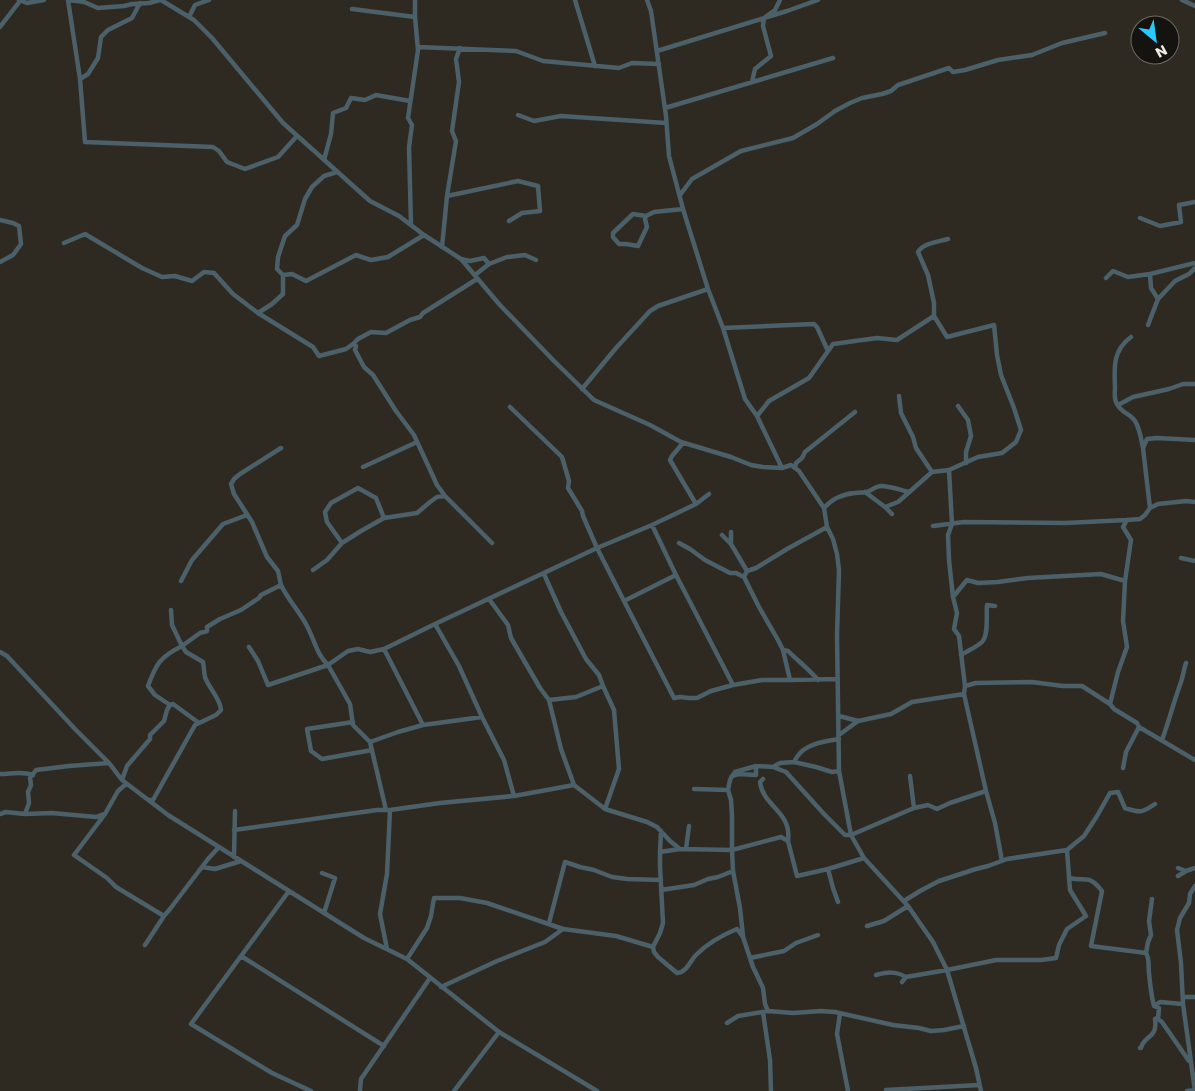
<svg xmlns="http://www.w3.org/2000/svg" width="1195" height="1091" viewBox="0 0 1195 1091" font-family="Poppins,sans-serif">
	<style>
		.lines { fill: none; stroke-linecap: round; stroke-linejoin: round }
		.minor { stroke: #4c6069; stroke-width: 4.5 }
	</style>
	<rect width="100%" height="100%" fill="#2e2a21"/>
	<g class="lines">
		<!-- minor -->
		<path class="minor" d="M19,0L27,3L44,0
			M68,0L80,79L85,142L213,147L219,151L227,162L245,169L278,157L297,136
			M69,0L84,2L98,8L124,6L132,4L149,3L160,0
			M161,0L194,20L212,38L283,123L370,201L399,216L424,235L461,259L499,304L554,361L594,400L650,425L681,442L731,457L751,465L763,467L782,468
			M575,0L595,66
			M647,0L651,11L666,116L669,156L683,209L708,289L723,328L745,399L757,416L782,468L791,465L799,471L824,508L827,527L833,539L837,554L839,570L837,635L839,771L851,835L864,858L908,906L933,942L947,970L976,1068L981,1091
			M1182,0L1195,6
			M352,9L415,17
			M189,17L195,5L209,0
			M0,27L20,1
			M418,47L516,51L543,61L619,68L632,63L659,64
			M657,51L787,11L818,0
			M80,79L88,74L98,58L101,37L108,30L132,18L140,3
			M752,82L755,69L771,56L763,26L764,18L775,10L780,0
			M665,108L833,58
			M518,115L534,121L561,116L666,123
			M324,160L331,134L333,113L346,108L351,98L365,100L376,95L410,101
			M337,172L324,176L312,187L305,199L297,225L285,236L278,257L277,269L283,275L292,274L306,281L356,255L371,260L388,257L424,235
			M680,195L692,179L741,151L793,138L817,124L835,111L850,103L862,98L882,94L891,91L898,85L949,68L953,72L965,70L998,60L1032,55L1062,43L1105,33
			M447,196L518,181L538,186L540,211L522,213L509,221
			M646,216L633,214L613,233V237L619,244H626L638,246L647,227L645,219L646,216L654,212L683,209
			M1140,218L1160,226L1181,222L1179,205L1195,202
			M0,220L13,223L19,226L21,244L13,255L0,262
			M411,225L409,147L412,125L408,118L418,50L415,17V0
			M64,243L85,234L142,268L162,277L175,276L192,281L204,272L214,273L233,294L258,313L313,347L319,356L346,349L353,344
			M442,247L447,196L456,141L452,131L459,82L456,59L460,48
			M461,259L470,261L484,258L489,264L475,275
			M489,264L507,257L525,255L536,260
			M1106,278L1113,271L1128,277L1150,274
			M1158,299L1175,281L1189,274L1195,268
			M258,313L272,304L283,294V275
			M934,316V303L928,275L918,252C923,243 938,242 948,239
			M1148,325L1158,299L1151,288L1150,274L1195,263
			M723,328L814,324L817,327L828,351
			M1131,337C1113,350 1114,367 1115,387C1115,391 1114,398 1116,402C1120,413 1130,413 1135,421C1140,429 1141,439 1143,448
			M582,389L616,348L650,311L658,306L708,289
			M899,396L901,413L913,437L916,448L932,472
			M1118,405L1133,397L1169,389L1183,384H1195
			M958,406L968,420L971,436L966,452V463
			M757,416L769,401L809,378L833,344L877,338L897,340L934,316L947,337L994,325L997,355L1001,375L1014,408L1021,430L1016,442L1002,453L978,457L949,470L932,472L898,502L885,507L865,492
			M683,443L672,456L670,460L696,504
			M281,448L240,474L234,479L231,484L234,494L252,522L267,557L278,571L281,585
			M363,467L417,442
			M795,468L796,463L802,458L805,452L855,412
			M949,470L952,524L948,535L949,560L953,597L957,613L954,629L959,636L965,686L964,694L986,791L995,823L1002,861
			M445,496L492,543
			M885,507L892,514
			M824,508C832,499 842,494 855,493C859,492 863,493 867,492C872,490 876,486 881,486C890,486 900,490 909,492
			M1150,508L1143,448L1147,439L1157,438L1195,440
			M384,518L376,498L358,488L331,503L325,512L327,522L342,543L361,531L384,518L417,513L430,502L437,497L445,496L437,485L414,435L396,411L373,375L364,367L355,350L356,346L353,344L358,339L371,332L386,333L410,320L420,317L423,313L477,279
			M652,525L696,504L709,494
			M933,526L964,522L1065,523L1127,520L1140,519L1145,515L1150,508L1158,504L1186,501L1195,502
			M731,532V544L747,571
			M722,535L731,544
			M679,543L690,549L705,560L730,573H736L744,577
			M1181,558L1195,561
			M313,570L327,560L342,543
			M544,574L561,612L586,659L599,675L603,686
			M676,575L624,601L597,548L652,525L676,575L733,685
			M181,581L192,560L223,524L247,515
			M953,597L967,580L978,583L998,582L1028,578L1101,574L1125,581
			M489,599L508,625L511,638L540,688L549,700
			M624,601L674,698L680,697L688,698H697L711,691L733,685L762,680H790
			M435,624L597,548L583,516L582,511L568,488L569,481L562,457L510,407
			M783,650L778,640L759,607L744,577L747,571L756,568L787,549L827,527
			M0,652L7,656L75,729L109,763L122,780L168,815L364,938L407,959L499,1032L597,1091
			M961,655C967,651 977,647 982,642C989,635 986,615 987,605L995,606
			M818,680C809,669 798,661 788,651L783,650L790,680L838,679
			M965,686L976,683L1032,682L1063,686H1082L1110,704L1114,709L1137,723L1139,727L1195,760
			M1110,704L1118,672L1127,647L1123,621L1125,581L1131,540L1123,527L1127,520
			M170,705L155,695L148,686C156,664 160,657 182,646L172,625L171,610
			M839,716L858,721L891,714L912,702L964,694
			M353,722L307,729L311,751L322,759L372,750
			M423,725L384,649L435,624L459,666L482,717
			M839,735L858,721
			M1162,740C1169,721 1174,701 1181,682C1183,676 1184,669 1186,663
			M370,742L353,725L350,704L328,665L348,651L358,649L370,652L384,649
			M794,762C796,758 798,755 801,752C811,743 826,741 839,739
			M773,767L780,763L794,762L816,767L832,772L839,771
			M1123,768L1126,752L1139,727
			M0,774C11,774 22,771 33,775
			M733,775L735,772L756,766
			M910,776L914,808
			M763,779L760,782C763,807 792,811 788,841
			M122,780L127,766L150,739V735L164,721L167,710L170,705L173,704L199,723
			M126,784L118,791L105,814L74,855L107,878L116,887L164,916L170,909L208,859L219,847
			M694,789L728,790
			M150,800H153L195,725L216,715L221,710C220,697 209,689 205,677C204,673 204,667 203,662L186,652L182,646L200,633L207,631V627L220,619L241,610L259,598L261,595L281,585C288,600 300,612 307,626C314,639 317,655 328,665L268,685L258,661L249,647
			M605,809L619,769L614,710L603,686L576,697L549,700L561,749L574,785L605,809L647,822L657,827L670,841L680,849
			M386,810L370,742L398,732L423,725L482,717L504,760L514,796
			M0,814L6,812L25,814L52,813L96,817L104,814
			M25,814L29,803L28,792L31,785L30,778L36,770L69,766L109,763
			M234,830L377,810H390L440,803L514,796L574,785
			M686,849L689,826
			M1067,850L1084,836L1097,816L1110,793L1118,792L1125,808C1140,813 1142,813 1155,804
			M660,852L661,831
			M234,857L235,811
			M202,867L215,869L241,861
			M1178,868L1186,871
			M828,869L833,888L838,902
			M733,871L740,908L743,936
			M322,873L335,878L324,913
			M1178,876L1186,871L1195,868
			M1069,878C1087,882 1089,874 1102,891L1091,946L1146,953
			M661,890L694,885L708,879L718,877L733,871L732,850L781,837L788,841L797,876L828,869L864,858
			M289,891L191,1024L272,1073L311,1091
			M1152,899L1149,921L1151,935L1148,942L1146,953C1150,960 1148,965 1149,973C1150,984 1151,995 1154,1006L1159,1008L1158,1019L1162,1022L1189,1061
			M549,923L565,862L580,867L594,870L612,877L627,879L661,880
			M867,926L884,921L908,906
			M145,945L164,916
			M387,949L380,914L387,874L390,810
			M241,956L384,1046
			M750,958L784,951L796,943L818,935
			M407,959L427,928L431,916L434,898H460L487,903L563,929L616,936L653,947
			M876,975C888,972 895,971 906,977
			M902,982L906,977L947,970L996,960H1041L1056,958L1059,945L1067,929L1086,916L1070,890L1067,850L1007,859L988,866L976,869L939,881L920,891L904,901
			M441,987L497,961L545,942L563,929
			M1183,997H1195
			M1154,1006L1160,1002L1183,1004
			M768,1011L765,1004L763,988L753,967L743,937L737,929C722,935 708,943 696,955C690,961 687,972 677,973L658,957L654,952L653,947L660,933L663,923L660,866V852L680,849L732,850V815L731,800L728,790L730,780L732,776L738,774L756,775V766L773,767L786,772L824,814L845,835H851L914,808L928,805L937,809L950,803L986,791
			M763,1012L770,1060L771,1091
			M840,1013L837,1034L848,1091
			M727,1023L738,1016L768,1011L793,1013L821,1011L835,1012L893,1025L919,1028L931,1031L944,1030L964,1026
			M1140,1048H1141C1144,1035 1158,1039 1155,1019L1158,1018
			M886,1090L979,1085
			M360,1091L361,1079L430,978
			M454,1091L499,1032
			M1187,1091L1195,1090
			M1195,1091L1183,1004L1181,963L1177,930L1180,918L1189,903L1190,894L1195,886"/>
	</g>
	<!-- north arrow -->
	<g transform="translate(1155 40) rotate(151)"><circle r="24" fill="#15130f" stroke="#6c6a65"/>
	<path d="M0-4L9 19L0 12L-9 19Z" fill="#29c8ff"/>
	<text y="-8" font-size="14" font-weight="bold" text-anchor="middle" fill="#efece6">N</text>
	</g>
</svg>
